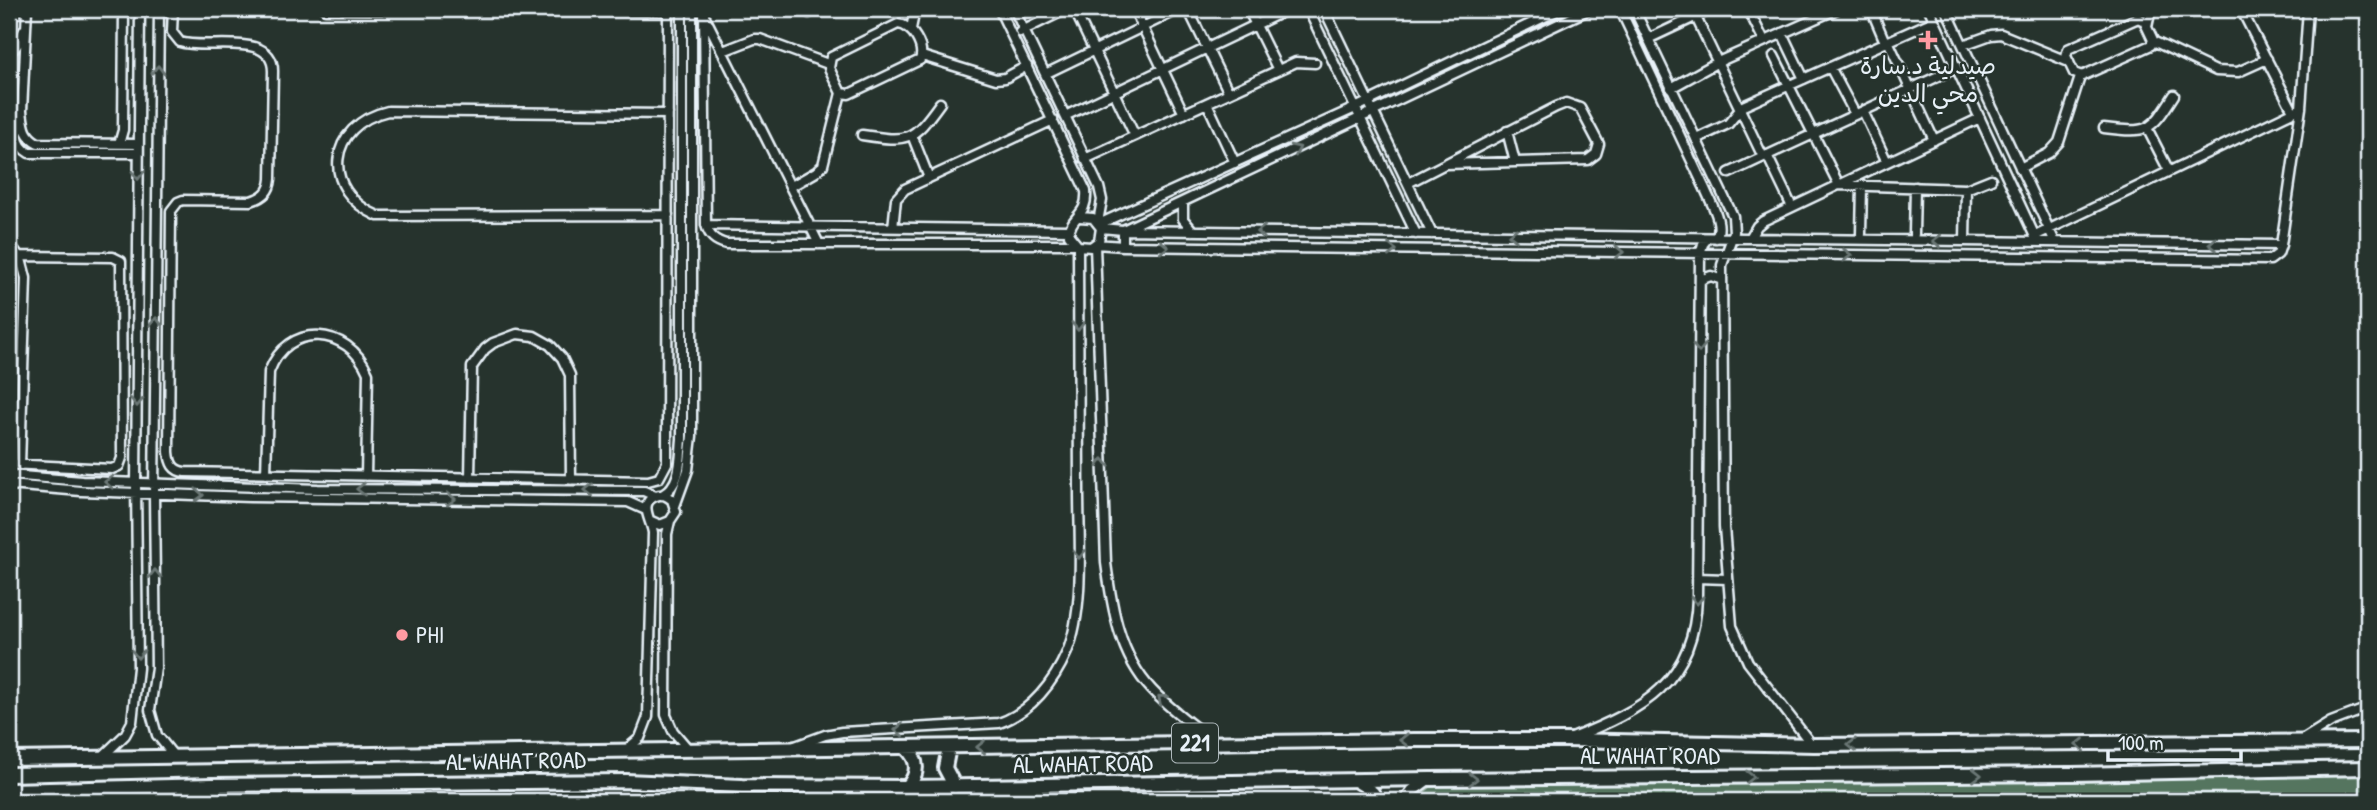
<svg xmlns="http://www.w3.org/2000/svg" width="2377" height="810" viewBox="0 0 2377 810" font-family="'Patrick Hand','Playpen Sans Arabic',sans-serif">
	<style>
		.green { fill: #55755e; stroke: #9eb3ab; stroke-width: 2 }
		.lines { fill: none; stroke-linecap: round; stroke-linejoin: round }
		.minor-casing { stroke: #e8f1f8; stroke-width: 13 }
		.tertiary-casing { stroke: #e8f1f8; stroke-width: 15 }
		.trunk-casing { stroke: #e8f1f8; stroke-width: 18 }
		.minor { stroke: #26332d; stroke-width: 8 }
		.tertiary { stroke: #26332d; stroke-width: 10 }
		.trunk { stroke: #26332d; stroke-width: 12 }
		.oneway { stroke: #6a7674 }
		.poi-dot { fill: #ff9aa2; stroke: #26332d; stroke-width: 2.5 }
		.labels { text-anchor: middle; stroke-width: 5; stroke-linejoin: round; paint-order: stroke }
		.shield { fill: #26332d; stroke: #aeb8bb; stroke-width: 2 }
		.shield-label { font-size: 23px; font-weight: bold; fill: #e8f1f8 }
		.poi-label { font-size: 24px; fill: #e8f1f8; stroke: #26332d }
		.street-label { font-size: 24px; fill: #e8f1f8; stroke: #26332d }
	</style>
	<rect width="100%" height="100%" fill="#26332d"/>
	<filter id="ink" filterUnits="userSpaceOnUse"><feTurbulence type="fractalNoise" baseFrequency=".0143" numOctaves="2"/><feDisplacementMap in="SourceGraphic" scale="14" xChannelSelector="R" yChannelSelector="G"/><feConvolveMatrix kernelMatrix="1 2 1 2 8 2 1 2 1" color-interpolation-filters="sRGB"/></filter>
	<g filter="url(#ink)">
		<!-- green -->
		<path class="green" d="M2368,775V801H1420L1424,792L1433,785Z"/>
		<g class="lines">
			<defs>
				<path id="minor" d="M27,9L22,111C24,125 24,136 38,143L138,144
					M159,9L154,494L156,668L150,710L157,735L173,755
					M173,9L172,32L180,42C207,51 273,30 273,71L271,179C270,191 264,197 251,201L183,200L178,202L171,211L169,452C170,463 173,471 185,472L648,481L659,478L667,463L668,9
					M325,9L668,11
					M704,9L706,225C709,236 715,241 726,244H1075
					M999,9L1086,191C1088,217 1070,215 1069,235L1078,246L1091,247L1099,241L1101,228L1093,218L1080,217
					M1014,9L1099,187L1102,200L1098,222
					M1074,9L1135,136
					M1134,9L1184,114
					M1188,9L1229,93
					M1248,9L1278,70
					M1308,9L1416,234
					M1324,9L1432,234
					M1620,9L1706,191C1712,205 1724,224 1716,238
					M1634,9L1733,216L1734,232L1722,265L1724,527L1732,626L1748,662L1812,745
					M1692,9L1763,157
					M1748,9L1764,41
					M1871,9L1885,42
					M1929,9L2037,241
					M1946,9L2055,242
					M2241,9L2293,111
					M809,13L812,9
					M705,17L819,244
					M2138,18L2144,21L2153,40L2151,45L2082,76L2074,73L2066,56L2068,49Z
					M898,24C912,25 925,47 920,60L849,94L841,93L829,68L831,57Z
					M2147,27L2151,9
					M911,29L915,9
					M1020,32L1067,9
					M1782,33L1804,79
					M1648,39L1712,9
					M1888,41L1934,140
					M2153,41L2216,71L2238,72L2267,59
					M1963,45L1991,35L2001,34L2069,62
					M723,51L754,39H760L828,64
					M9,54L17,45L24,30
					M922,56L996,79L1005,78L1027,66
					M1774,56L1839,185L1966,189L1991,179
					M1830,67L1855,114
					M1045,74L1180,9
					M1671,88L1718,62L1837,9
					M1207,103L1235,163
					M1863,111L1887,162
					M1065,116L1289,9
					M21,117C17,132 14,144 29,153H138
					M2104,128C2148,133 2150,133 2174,95
					M2147,128L2169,171
					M1507,131L1515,162
					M862,135C908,142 912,142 940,103
					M912,135L929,178
					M1696,139L1728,124L1743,106L1934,21
					M119,144L123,130L124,9
					M1767,155L1792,207
					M1085,159L1296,62L1315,63
					M2020,168L2049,153L2059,142L2080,77
					M1729,173L1956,68
					M1408,183L1556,107L1566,103L1580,108L1599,144L1596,154L1588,160L1445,164
					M790,187L816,172L823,165L841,93
					M1183,203V219L1193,231
					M668,215L378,216C320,191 327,125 388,111L668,114
					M1099,224L1355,108L1561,9
					M706,225L1069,230
					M893,228L896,199L905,189L1053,120
					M1101,228L1123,230L2281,245
					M1861,234L1862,185
					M1914,234L1915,187
					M2035,236L2301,108
					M1750,238L1757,226L1763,221L1980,118
					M1965,241L1966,189
					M9,243L21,259L26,278L20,465
					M1096,244L1123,246L2270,260L2278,254L2281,245L2301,108L2308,9
					M1095,245L1106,563C1112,608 1119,655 1152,690C1170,709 1194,726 1215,743
					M1123,246V230L1590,9
					M1700,280L1711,276L1722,280
					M9,464L112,469L119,466L122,458L121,261L113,257L19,256
					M266,474L269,372C288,321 348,326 368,373L366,476
					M9,475L82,481L318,489L644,491L655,496
					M470,478L472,367L485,349L493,343L517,334L534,336L550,345L562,358L570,375L571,480
					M9,485L81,491L250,497L628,502L646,510
					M662,495C682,484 680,459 682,439V9
					M675,506L688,470L692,436V9
					M670,521L667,534L666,715L673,731L690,751
					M1697,578L1727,579
					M1572,738C1643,710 1695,682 1697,597L1700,254L1703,244L1707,239
					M2302,740L2331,722L2368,708
					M795,746L825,735L842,732L999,723C1031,712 1054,682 1067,652C1085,609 1079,539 1079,492C1078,410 1079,328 1078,246
					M627,749L640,738L648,717L653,533C652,521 637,503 656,496C663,493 667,496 672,500L676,512L670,521L660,525L651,521
					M102,757L125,735L132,722L138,668L136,483L140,9
					M169,801L205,788"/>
				<path id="tertiary" d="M1355,781L1373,792L1379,801
					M1405,801L1412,791L1427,780"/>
				<path id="trunk" d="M949,747L945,768L955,787
					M906,748C919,760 919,774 907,787
					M9,759L1415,740H1566L1814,745L2368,741
					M9,790L212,785L626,781L742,786L907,787L1430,779L2072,774L2368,768"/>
			</defs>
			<!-- minor casing -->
			<use href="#minor" class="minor-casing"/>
			<!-- tertiary casing -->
			<use href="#tertiary" class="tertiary-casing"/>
			<!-- trunk casing -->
			<use href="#trunk" class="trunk-casing"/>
			<!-- minor -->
			<use href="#minor" class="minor"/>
			<!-- tertiary -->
			<use href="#tertiary" class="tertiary"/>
			<!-- trunk -->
			<use href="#trunk" class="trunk"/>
		</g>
		<!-- one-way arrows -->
		<defs><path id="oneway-chevron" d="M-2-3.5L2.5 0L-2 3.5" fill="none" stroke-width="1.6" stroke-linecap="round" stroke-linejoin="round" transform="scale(1.75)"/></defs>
		<g class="oneway">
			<use href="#oneway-chevron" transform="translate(158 70) rotate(-89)"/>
			<use href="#oneway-chevron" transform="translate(1296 149) rotate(-26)"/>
			<use href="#oneway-chevron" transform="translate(138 175) rotate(90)"/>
			<use href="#oneway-chevron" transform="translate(1261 232) rotate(-179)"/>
			<use href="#oneway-chevron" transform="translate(1513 235) rotate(-179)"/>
			<use href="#oneway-chevron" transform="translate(1937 241) rotate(-179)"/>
			<use href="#oneway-chevron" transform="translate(2213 244) rotate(-179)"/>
			<use href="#oneway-chevron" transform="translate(1164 247) rotate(1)"/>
			<use href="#oneway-chevron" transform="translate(1392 250) rotate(1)"/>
			<use href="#oneway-chevron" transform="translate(1619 252) rotate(1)"/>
			<use href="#oneway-chevron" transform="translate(1847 255) rotate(1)"/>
			<use href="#oneway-chevron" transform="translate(156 322) rotate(-89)"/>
			<use href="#oneway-chevron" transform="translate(1078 326) rotate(90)"/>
			<use href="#oneway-chevron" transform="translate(1699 348) rotate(90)"/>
			<use href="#oneway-chevron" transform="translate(137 402) rotate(90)"/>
			<use href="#oneway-chevron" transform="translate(1103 463) rotate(-92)"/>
			<use href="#oneway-chevron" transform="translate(109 482) rotate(-178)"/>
			<use href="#oneway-chevron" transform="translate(361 489) rotate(-180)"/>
			<use href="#oneway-chevron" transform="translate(589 490) rotate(-180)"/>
			<use href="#oneway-chevron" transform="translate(199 495) rotate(2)"/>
			<use href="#oneway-chevron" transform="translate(451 499) rotate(1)"/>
			<use href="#oneway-chevron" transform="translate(1079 554) rotate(90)"/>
			<use href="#oneway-chevron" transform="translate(155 574) rotate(-91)"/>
			<use href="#oneway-chevron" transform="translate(1697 600) rotate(92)"/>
			<use href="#oneway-chevron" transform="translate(138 654) rotate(90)"/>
			<use href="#oneway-chevron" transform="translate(1162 699) rotate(-140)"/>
			<use href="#oneway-chevron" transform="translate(899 730) rotate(178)"/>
			<use href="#oneway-chevron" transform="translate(1404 740) rotate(179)"/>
			<use href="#oneway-chevron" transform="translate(1852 745) rotate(180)"/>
			<use href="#oneway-chevron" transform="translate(2080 745) rotate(180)"/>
			<use href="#oneway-chevron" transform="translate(981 747) rotate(179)"/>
			<use href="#oneway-chevron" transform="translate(1977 775)"/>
			<use href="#oneway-chevron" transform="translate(1750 777)"/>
			<use href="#oneway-chevron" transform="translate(1473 779)"/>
		</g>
	</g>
	<!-- markers -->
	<g class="poi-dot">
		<path d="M1924.5 29.5h7v7h7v7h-7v7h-7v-7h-7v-7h7z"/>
		<circle cx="402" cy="635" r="7"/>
	</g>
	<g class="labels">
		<!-- shield labels -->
		<rect class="shield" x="1172" y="723.5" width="46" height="39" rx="5"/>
		<g class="shield-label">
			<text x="1195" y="751">221</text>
		</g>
		<!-- poi labels -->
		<g class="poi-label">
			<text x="1928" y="74">صيدلية د.سارة<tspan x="1928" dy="28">محي الدين</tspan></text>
			<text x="416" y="643" text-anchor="start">PHI</text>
		</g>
		<!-- street labels -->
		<g class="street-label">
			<text x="1650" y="764">AL WAHAT ROAD</text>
			<text transform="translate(516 761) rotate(-1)" y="8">AL WAHAT ROAD</text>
			<text transform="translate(1083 764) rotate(-1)" y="8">AL WAHAT ROAD</text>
		</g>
	</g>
	<!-- margin -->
	<rect width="2377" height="810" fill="none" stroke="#26332d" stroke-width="35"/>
	<rect x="18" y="18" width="2342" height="775" fill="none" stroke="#e8f1f8" stroke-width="2.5" filter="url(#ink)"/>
	<!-- scale -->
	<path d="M2108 750v10h133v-10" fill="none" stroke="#e8f1f8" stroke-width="3.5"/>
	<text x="2118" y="750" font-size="21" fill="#e8f1f8" stroke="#26332d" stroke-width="5" paint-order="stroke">100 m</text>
</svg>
